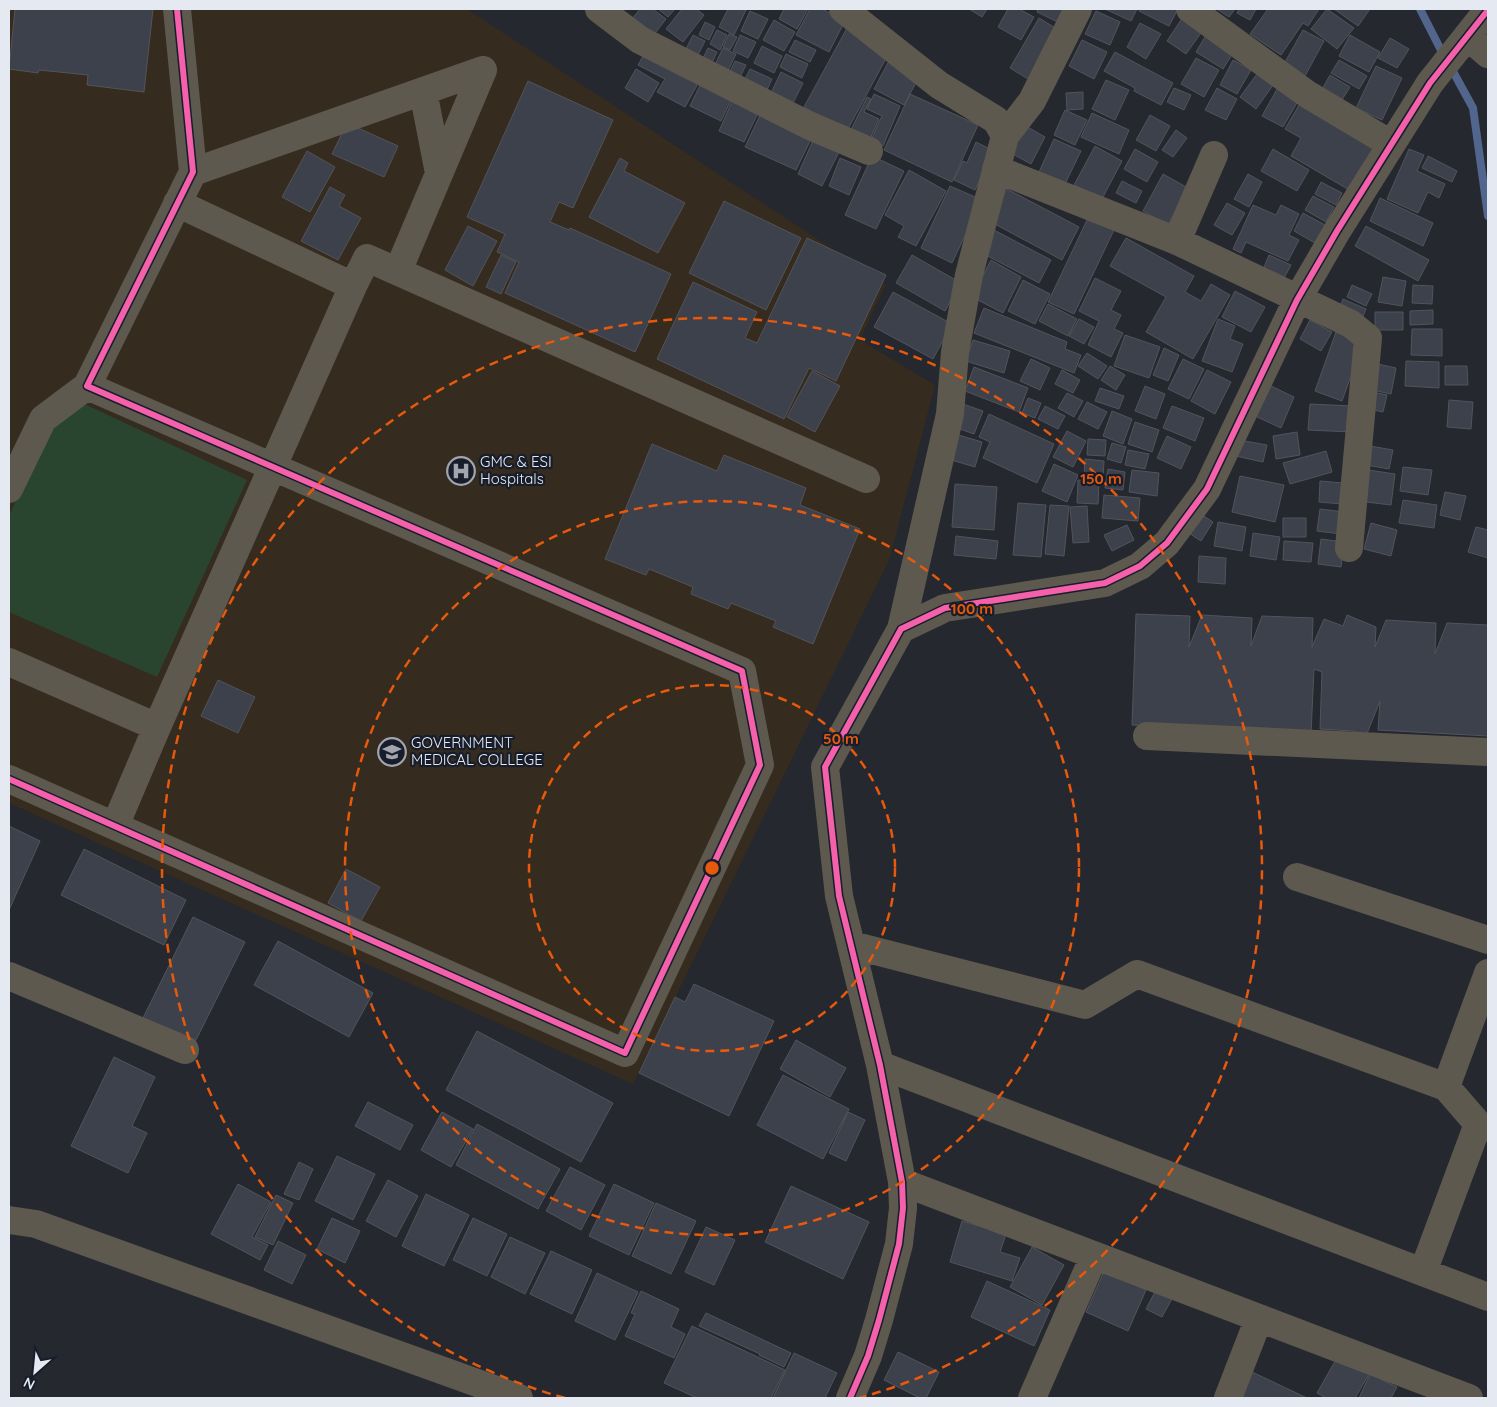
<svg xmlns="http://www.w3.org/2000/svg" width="1497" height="1407" viewBox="0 0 1497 1407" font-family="Quicksand,sans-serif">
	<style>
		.medical { fill: #352b1f }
		.green { fill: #2a452f }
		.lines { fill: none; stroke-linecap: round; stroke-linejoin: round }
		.stream { stroke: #52668d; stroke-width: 8 }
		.building { fill: #3d414c; stroke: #52545a }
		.minor { stroke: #5e594e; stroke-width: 28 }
		.cycleway-casing { stroke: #171d2a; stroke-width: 9 }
		.cycleway { stroke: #f560ab; stroke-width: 6 }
		.ring { fill: none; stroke: #e8590c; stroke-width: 2.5; stroke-dasharray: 9 6 }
		.labels { text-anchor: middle; stroke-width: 4.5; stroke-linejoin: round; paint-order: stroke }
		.poi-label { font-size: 15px; fill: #e5e9f2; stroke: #171d2a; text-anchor: start }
		.centre { fill: #e8590c; stroke: #171d2a; stroke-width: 2.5 }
		.ring-label { font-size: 15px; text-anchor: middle; font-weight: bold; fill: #e8590c; stroke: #171d2a; stroke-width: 4.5; stroke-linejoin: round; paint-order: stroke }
	</style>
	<rect width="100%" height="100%" fill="#25282f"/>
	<!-- medical -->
	<path class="medical" d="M9,9H467L886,284L860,340L935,385L890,558L633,1084L9,803Z"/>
	<!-- green -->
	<path class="green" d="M63,394L247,480L157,677L9,612V516Z"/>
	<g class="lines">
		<!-- stream -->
		<path class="stream" d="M1420,9L1444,56
			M1450,66L1473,108L1488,216"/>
	</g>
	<!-- building -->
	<path class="building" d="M15,9H153L144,92L87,85L88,75L39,70L38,73L9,69Z
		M640,9H653L666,19L649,41L627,25Z
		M658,9H675L668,17Z
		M682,9H696L704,15L683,42L666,29Z
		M728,9H742L746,10L734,35L719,27Z
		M784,9H808L797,29L779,19Z
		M810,9H822L845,21L829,52L796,35Z
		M969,9H987L982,17Z
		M1008,9H1019L1034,17L1021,40L998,27Z
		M1038,9H1075L1066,26L1037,12Z
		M1105,9H1137L1131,21Z
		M1140,9H1178L1169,26L1139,11Z
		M1217,9H1235L1229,17Z
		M1239,9H1256L1250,20L1237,13Z
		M1268,9H1319L1308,26L1303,23L1281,55L1250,34Z
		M1327,9L1354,28L1337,49L1311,29Z
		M1334,9H1370L1358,26Z
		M750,11L768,19L758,39L741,31Z
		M1096,11L1120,22L1110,45L1085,34Z
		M1183,17L1203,30L1186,54L1167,41Z
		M1039,18L1062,32L1033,82L1010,68Z
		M774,20L795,32L784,51L763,40Z
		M705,22L715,27L709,40L699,35Z
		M1140,23L1161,34L1146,59L1127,47Z
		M847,28L890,51L847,131L804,107Z
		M717,30L727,35L720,50L710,44Z
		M1303,30L1324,41L1305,76L1284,64Z
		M1208,32L1236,48L1223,69L1196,52Z
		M729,34L737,37L730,50L723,47Z
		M693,35L705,41L695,61L683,55Z
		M740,35L756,42L748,58L733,51Z
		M1350,35L1380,52L1369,72L1339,56Z
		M1390,38L1409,49L1397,68L1378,58Z
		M795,40L816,50L810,62L789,52Z
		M1082,40L1107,52L1094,79L1069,66Z
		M762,46L782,56L774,73L754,63Z
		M708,48L717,52L709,69L700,65Z
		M723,48L736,54L725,77L712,71Z
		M647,49L701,78L685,107L657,92L665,79L638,65Z
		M1115,52L1173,83L1161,105L1134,91L1135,88L1104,71Z
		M786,54L808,64L802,78L780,67Z
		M1196,58L1219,70L1204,97L1181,84Z
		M890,59L920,75L904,105L874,89Z
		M1233,60L1251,70L1237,94L1220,85Z
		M1339,60L1367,76L1359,89L1331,73Z
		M735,61L746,65L737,83L727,78Z
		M1376,66L1402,78L1382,120L1356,108Z
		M636,69L659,83L648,102L625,88Z
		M750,69L772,79L764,96L742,85Z
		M1260,70L1276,81L1256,109L1240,97Z
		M781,72L803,83L792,105L770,95Z
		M1330,75L1350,87L1338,106L1319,95Z
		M703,79L734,94L721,121L690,106Z
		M1106,80L1129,90L1115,120L1092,109Z
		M528,81L613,120L573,208L559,202L550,222L569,230L570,228L671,274L635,352L505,293L519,262L497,252L505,234L467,217Z
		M1281,82L1302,94L1283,127L1262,116Z
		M1174,88L1191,95L1184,110L1167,102Z
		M1217,88L1237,99L1226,120L1205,110Z
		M1083,92V109L1067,110L1066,93Z
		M874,94L900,106L883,146L871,140L882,116L867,109Z
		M910,94L978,125L952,182L884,150Z
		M734,97L760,109L744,142L719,131Z
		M867,97L871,99L864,112L879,119L869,141L850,132Z
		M1302,100L1378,144L1351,191L1291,156L1301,138L1285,129Z
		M1065,110L1087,120L1075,145L1054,135Z
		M762,111L813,135L796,170L745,147Z
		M1092,113L1129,130L1119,154L1081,137Z
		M1150,115L1170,126L1156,151L1136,140Z
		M347,123L398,146L384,177L332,154Z
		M1024,125L1045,137L1031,164L1009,152Z
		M1176,130L1187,138L1173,157L1162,150Z
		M815,136L841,148L822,186L798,174Z
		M1054,139L1081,151L1065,184L1039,172Z
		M976,142L994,151L975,190L954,180L963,161L967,163Z
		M1095,146L1122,161L1102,199L1074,185Z
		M1135,149L1158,162L1147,182L1124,169Z
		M1273,149L1309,170L1297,191L1261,171Z
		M1409,149L1424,155L1417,171L1445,184L1439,198L1428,192L1418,213L1387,199Z
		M307,151L335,167L310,212L282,197Z
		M872,156L904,171L876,229L845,215Z
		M1428,156L1457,171L1452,182L1422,168Z
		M620,158L628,163L624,171L685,203L658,253L589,217Z
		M840,158L861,167L849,195L829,186Z
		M909,170L946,191L916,246L898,237L904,226L885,215Z
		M1163,174L1188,188L1168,225L1143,211Z
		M1248,174L1262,182L1249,207L1234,199Z
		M1122,181L1142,191L1136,203L1116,193Z
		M1321,182L1342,193L1336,205L1315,194Z
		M950,186L982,200L952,263L921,248Z
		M330,187L345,195L339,206L361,218L338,260L301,241Z
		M1007,189L1079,227L1062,260L989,221Z
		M1313,196L1334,207L1326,222L1305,210Z
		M1380,198L1433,223L1423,246L1370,221Z
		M724,201L801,238L766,310L689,273Z
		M1227,203L1245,213L1232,235L1214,225Z
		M1253,205L1276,215L1281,205L1299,214L1289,235L1299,240L1288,261L1246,242L1241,253L1233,249Z
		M1303,213L1325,225L1315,243L1294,231Z
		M1088,218L1114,230L1074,314L1048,302Z
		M468,226L497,241L473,286L445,270Z
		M1366,226L1429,260L1418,281L1355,246Z
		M994,230L1051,260L1039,283L982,253Z
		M807,238L886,275L836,381L809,368L784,419L657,359L693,282L757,312L745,338L757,343Z
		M1126,238L1194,276L1185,292L1201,301L1211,284L1230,295L1193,359L1146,332L1166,297L1110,266Z
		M501,255L516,262L501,294L486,287Z
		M912,255L961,283L945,311L896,283Z
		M1269,255L1291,265L1283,280L1263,270Z
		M991,260L1021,277L1003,313L972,297Z
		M1383,277L1406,281L1402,306L1378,302Z
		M1095,278L1121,291L1111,310L1121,315L1114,329L1123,333L1111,357L1088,345L1099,321L1079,311Z
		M1023,280L1050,294L1035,324L1008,311Z
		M1352,285L1372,294L1366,306L1347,297Z
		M1413,285L1433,286L1432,304L1412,303Z
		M1235,291L1265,307L1251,332L1222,317Z
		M893,292L952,324L933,359L874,327Z
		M1343,299L1366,309L1361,321L1338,311Z
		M1048,304L1077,319L1068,336L1039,321Z
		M984,308L1067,342L1065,349L1081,355L1074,373L974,333Z
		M1433,310V324L1410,325V311Z
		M1375,312H1403V330H1375Z
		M1079,319L1094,327L1084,344L1069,336Z
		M1218,319L1235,326L1230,339L1243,344L1232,372L1202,361Z
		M1310,320L1332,332L1321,351L1300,339Z
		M1412,329H1442V356L1411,355Z
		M1336,332L1363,342L1342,401L1315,391Z
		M1125,335L1160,347L1149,378L1114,366Z
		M973,340L1010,351L1004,373L966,361Z
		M1164,348L1179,355L1168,381L1153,375Z
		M1087,353L1107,366L1098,379L1078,366Z
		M1031,359L1050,368L1040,390L1020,381Z
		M1183,359L1204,369L1189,399L1168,389Z
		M1406,361L1439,362V388L1405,386Z
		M1373,363L1396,368L1391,394L1368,389Z
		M1110,366L1125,375L1116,390L1101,380Z
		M1445,366H1467L1468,385H1445Z
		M974,367L1028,388L1019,412L965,391Z
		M1062,370L1080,380L1073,393L1055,384Z
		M1207,370L1231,382L1215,414L1191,401Z
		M812,371L840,386L815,432L787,417Z
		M1269,385L1294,397L1281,428L1255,416Z
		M1145,386L1165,394L1156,419L1135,411Z
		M1100,388L1124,396L1119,409L1095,401Z
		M1368,391L1387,395L1383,412L1364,408Z
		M1067,393L1083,401L1074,417L1058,408Z
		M1028,398L1041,403L1035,418L1022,413Z
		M1449,400L1473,402L1471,429L1447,427Z
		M1087,402L1107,412L1098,429L1078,419Z
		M963,404L983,411L974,434L954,427Z
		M1310,404L1352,406L1351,432L1308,430Z
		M1045,406L1065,416L1058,429L1038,419Z
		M1172,406L1204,418L1195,441L1163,428Z
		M1112,411L1132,419L1123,444L1103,436Z
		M989,414L1054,444L1037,483L983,458L990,442L979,437Z
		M1135,422L1159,430L1152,452L1128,444Z
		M1067,431L1086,441L1073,467L1053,457Z
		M1297,432L1300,455L1276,459L1273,436Z
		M955,434L982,442L975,467L948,459Z
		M1167,436L1191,447L1181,469L1157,458Z
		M1088,439L1106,440L1105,456L1087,455Z
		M1239,440L1267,445L1263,462L1236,456Z
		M1112,443L1126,447L1121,463L1107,459Z
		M652,444L717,471L724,455L806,488L800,505L860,529L813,644L773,627L776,621L731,603L728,609L691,594L693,587L649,569L646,575L605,559Z
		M1370,446L1393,450L1389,469L1366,465Z
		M1128,450L1149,454L1145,469L1125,465Z
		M1326,451L1332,472L1290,484L1283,463Z
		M1085,459L1104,461L1103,478L1084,476Z
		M1054,464L1078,475L1067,502L1042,491Z
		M1403,467L1432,470L1428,495L1400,491Z
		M1108,469L1125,472L1123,490L1105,488Z
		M1362,469L1395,474L1391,505L1358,501Z
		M1132,470L1159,473L1157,496L1129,492Z
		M1240,476L1284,485L1275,522L1232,512Z
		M1078,480L1099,482L1098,504L1077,503Z
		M1320,481L1343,483L1342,504L1319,502Z
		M955,484L997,487L994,530L952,527Z
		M1445,492L1466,496L1460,520L1440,515Z
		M1104,495L1140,498L1138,521L1102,518Z
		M1403,500L1437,505L1434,528L1399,523Z
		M1018,503L1046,505L1041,557L1013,555Z
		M1050,505L1069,506L1064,556L1045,554Z
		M1087,506L1089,542L1073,543L1070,507Z
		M1320,509L1344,512L1341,534L1317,531Z
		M1196,511L1213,522L1201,541L1184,530Z
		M1283,518H1306V537H1283Z
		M1218,522L1246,527L1242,551L1214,546Z
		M1371,523L1397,530L1391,556L1364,549Z
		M1127,525L1134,540L1112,551L1104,535Z
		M1476,527L1488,530V558L1468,552Z
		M1253,533L1280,537L1276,560L1250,556Z
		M956,536L998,541L996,559L954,555Z
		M1321,539L1344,542L1341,567L1318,564Z
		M1284,541L1313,543L1311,562L1283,560Z
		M1199,556L1226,558L1225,584L1198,582Z
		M1136,614L1190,616L1189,647L1202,615L1252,618L1251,646L1262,616L1313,618L1312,647L1324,619L1343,626L1347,615L1376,627L1375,647L1386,620L1436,623L1435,654L1447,623L1488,625V736L1378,730L1380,701L1366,736L1353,731L1320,729L1322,672L1314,669L1311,734L1132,725Z
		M218,680L255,697L238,733L201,716Z
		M9,826L40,841L9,910Z
		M84,849L186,900L164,945L61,895Z
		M346,869L380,887L361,921L328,903Z
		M193,917L245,942L193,1046L142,1020Z
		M278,941L373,993L349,1037L254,985Z
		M694,984L774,1021L729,1116L639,1073L675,997L685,1002Z
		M477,1031L613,1103L581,1162L446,1090Z
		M796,1040L846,1068L830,1097L780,1069Z
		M114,1057L155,1077L132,1126L147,1133L128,1173L71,1146Z
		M783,1075L849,1109L823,1159L757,1125Z
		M368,1102L413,1125L400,1150L355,1126Z
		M442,1112L473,1129L451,1167L421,1150Z
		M848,1112L865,1120L846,1161L829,1153Z
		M477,1124L560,1169L538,1209L456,1165Z
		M337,1156L375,1174L353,1220L315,1201Z
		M299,1162L313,1169L299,1200L284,1194Z
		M570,1167L605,1185L581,1230L546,1211Z
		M388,1180L418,1196L396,1237L366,1221Z
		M238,1184L271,1202L252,1237L268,1245L260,1260L211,1234Z
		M614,1184L654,1203L629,1255L589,1236Z
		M791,1186L869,1222L843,1279L765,1242Z
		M426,1194L469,1215L444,1266L402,1246Z
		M276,1195L293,1203L273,1245L255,1237Z
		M656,1203L696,1221L671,1274L632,1256Z
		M332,1218L360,1231L345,1263L317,1249Z
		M473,1218L507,1234L487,1276L453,1260Z
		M962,1221L1006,1234L1000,1252L1020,1258L1012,1281L950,1262Z
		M706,1227L735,1240L714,1285L685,1272Z
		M510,1237L545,1253L525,1294L491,1277Z
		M278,1241L306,1255L292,1284L264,1270Z
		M1032,1247L1064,1265L1042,1305L1010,1287Z
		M551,1251L592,1270L572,1314L530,1294Z
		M1104,1271L1146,1290L1128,1331L1086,1312Z
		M597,1273L638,1292L615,1340L575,1321Z
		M987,1281L1050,1310L1034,1346L971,1317Z
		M1158,1286L1174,1295L1162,1317L1146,1309Z
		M641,1291L679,1309L671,1327L685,1334L674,1358L625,1336L635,1314L631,1313Z
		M706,1313L791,1353L784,1367L759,1355L760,1354L699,1326Z
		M692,1326L785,1370L771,1398H697L664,1383Z
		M898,1352L939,1372L926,1398H920L884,1380Z
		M794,1353L837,1373L825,1398H773Z
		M1338,1356L1369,1374L1355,1398H1326L1317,1393Z
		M1250,1371L1307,1398H1237Z
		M1370,1374L1397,1387L1391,1398H1359Z"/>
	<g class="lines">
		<!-- minor -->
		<path class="minor" d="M599,9L640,40L808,125L869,151
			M843,9L939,85L996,120L1005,136L969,275L955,352L950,414L901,629
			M1190,9L1307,94L1391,144
			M1467,36L1488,54
			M423,91L439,173
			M1005,136L1032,101L1078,9
			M996,169L1177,241L1351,324L1368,338L1349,548
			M193,172L483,70
			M177,203L353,286
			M1177,241L1214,155
			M398,271L483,70
			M9,489L43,419L87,386
			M9,662L157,727L353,286L367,258L866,479
			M1147,736L1488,752
			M9,779L625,1053L760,765L742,671L87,386L193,172L177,9
			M115,826L157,727
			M1297,877L1488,940
			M852,945L1085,1005L1137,974L1446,1087L1478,1124L1488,1128
			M9,976L185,1050
			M880,1065L1488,1297
			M1446,1087L1488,973
			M902,1182L1469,1398
			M9,1220L36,1224L519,1398
			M1423,1272L1478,1124
			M850,1398L868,1356L879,1320L899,1244L903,1208L902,1182L880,1065L839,896L825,767L901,629L945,608L1105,583L1140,566L1167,543L1207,489L1297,300L1337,231L1430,83L1488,10
			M1032,1398L1094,1256
			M1228,1398L1259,1318"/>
		<defs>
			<path id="cycleway" d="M9,779L625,1053L760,765L742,671L87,386L193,172L177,9
				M850,1398L868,1356L879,1320L899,1244L903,1208L902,1182L880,1065L839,896L825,767L901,629L945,608L1105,583L1140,566L1167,543L1207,489L1297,300L1337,231L1430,83L1488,10"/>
		</defs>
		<!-- cycleway casing -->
		<use href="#cycleway" class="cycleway-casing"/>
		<!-- cycleway -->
		<use href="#cycleway" class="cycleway"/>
	</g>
	<!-- distance rings -->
	<g class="ring">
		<circle cx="712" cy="868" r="183"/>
		<circle cx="712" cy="868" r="367"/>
		<path d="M565 1398A550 550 0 1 1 859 1398"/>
	</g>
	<!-- icons -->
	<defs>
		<symbol id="hospital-ring" viewBox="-11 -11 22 22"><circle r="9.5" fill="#171d2a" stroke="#a2a5ae" stroke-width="1.5"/><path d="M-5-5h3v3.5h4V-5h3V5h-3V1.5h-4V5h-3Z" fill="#a2a5ae"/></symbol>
		<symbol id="university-ring" viewBox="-11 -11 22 22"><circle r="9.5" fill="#171d2a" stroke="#a2a5ae" stroke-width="1.5"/><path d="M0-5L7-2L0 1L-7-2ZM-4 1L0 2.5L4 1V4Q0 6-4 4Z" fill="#a2a5ae"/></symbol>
	</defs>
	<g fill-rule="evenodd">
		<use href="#hospital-ring" x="445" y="455" width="32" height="32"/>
		<use href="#university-ring" x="376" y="736" width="32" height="32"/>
	</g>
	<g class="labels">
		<!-- poi labels -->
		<g class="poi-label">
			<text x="480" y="467">GMC &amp; ESI<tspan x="480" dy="17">Hospitals</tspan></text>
			<text x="411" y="748">GOVERNMENT<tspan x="411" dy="17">MEDICAL COLLEGE</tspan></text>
		</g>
	</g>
	<circle cx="712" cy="868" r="8" class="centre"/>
	<g class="ring-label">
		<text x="1101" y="484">150 m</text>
		<text x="972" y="614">100 m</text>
		<text x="841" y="744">50 m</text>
	</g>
	<!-- border -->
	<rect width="1497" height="1407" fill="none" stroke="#e5e9f2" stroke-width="20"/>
	<!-- north arrow -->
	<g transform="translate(35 1372) rotate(207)" stroke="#171d2a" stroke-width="4" paint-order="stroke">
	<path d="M0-4L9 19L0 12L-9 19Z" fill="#e5e9f2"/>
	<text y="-8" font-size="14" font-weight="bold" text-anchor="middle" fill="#e5e9f2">N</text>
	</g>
</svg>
